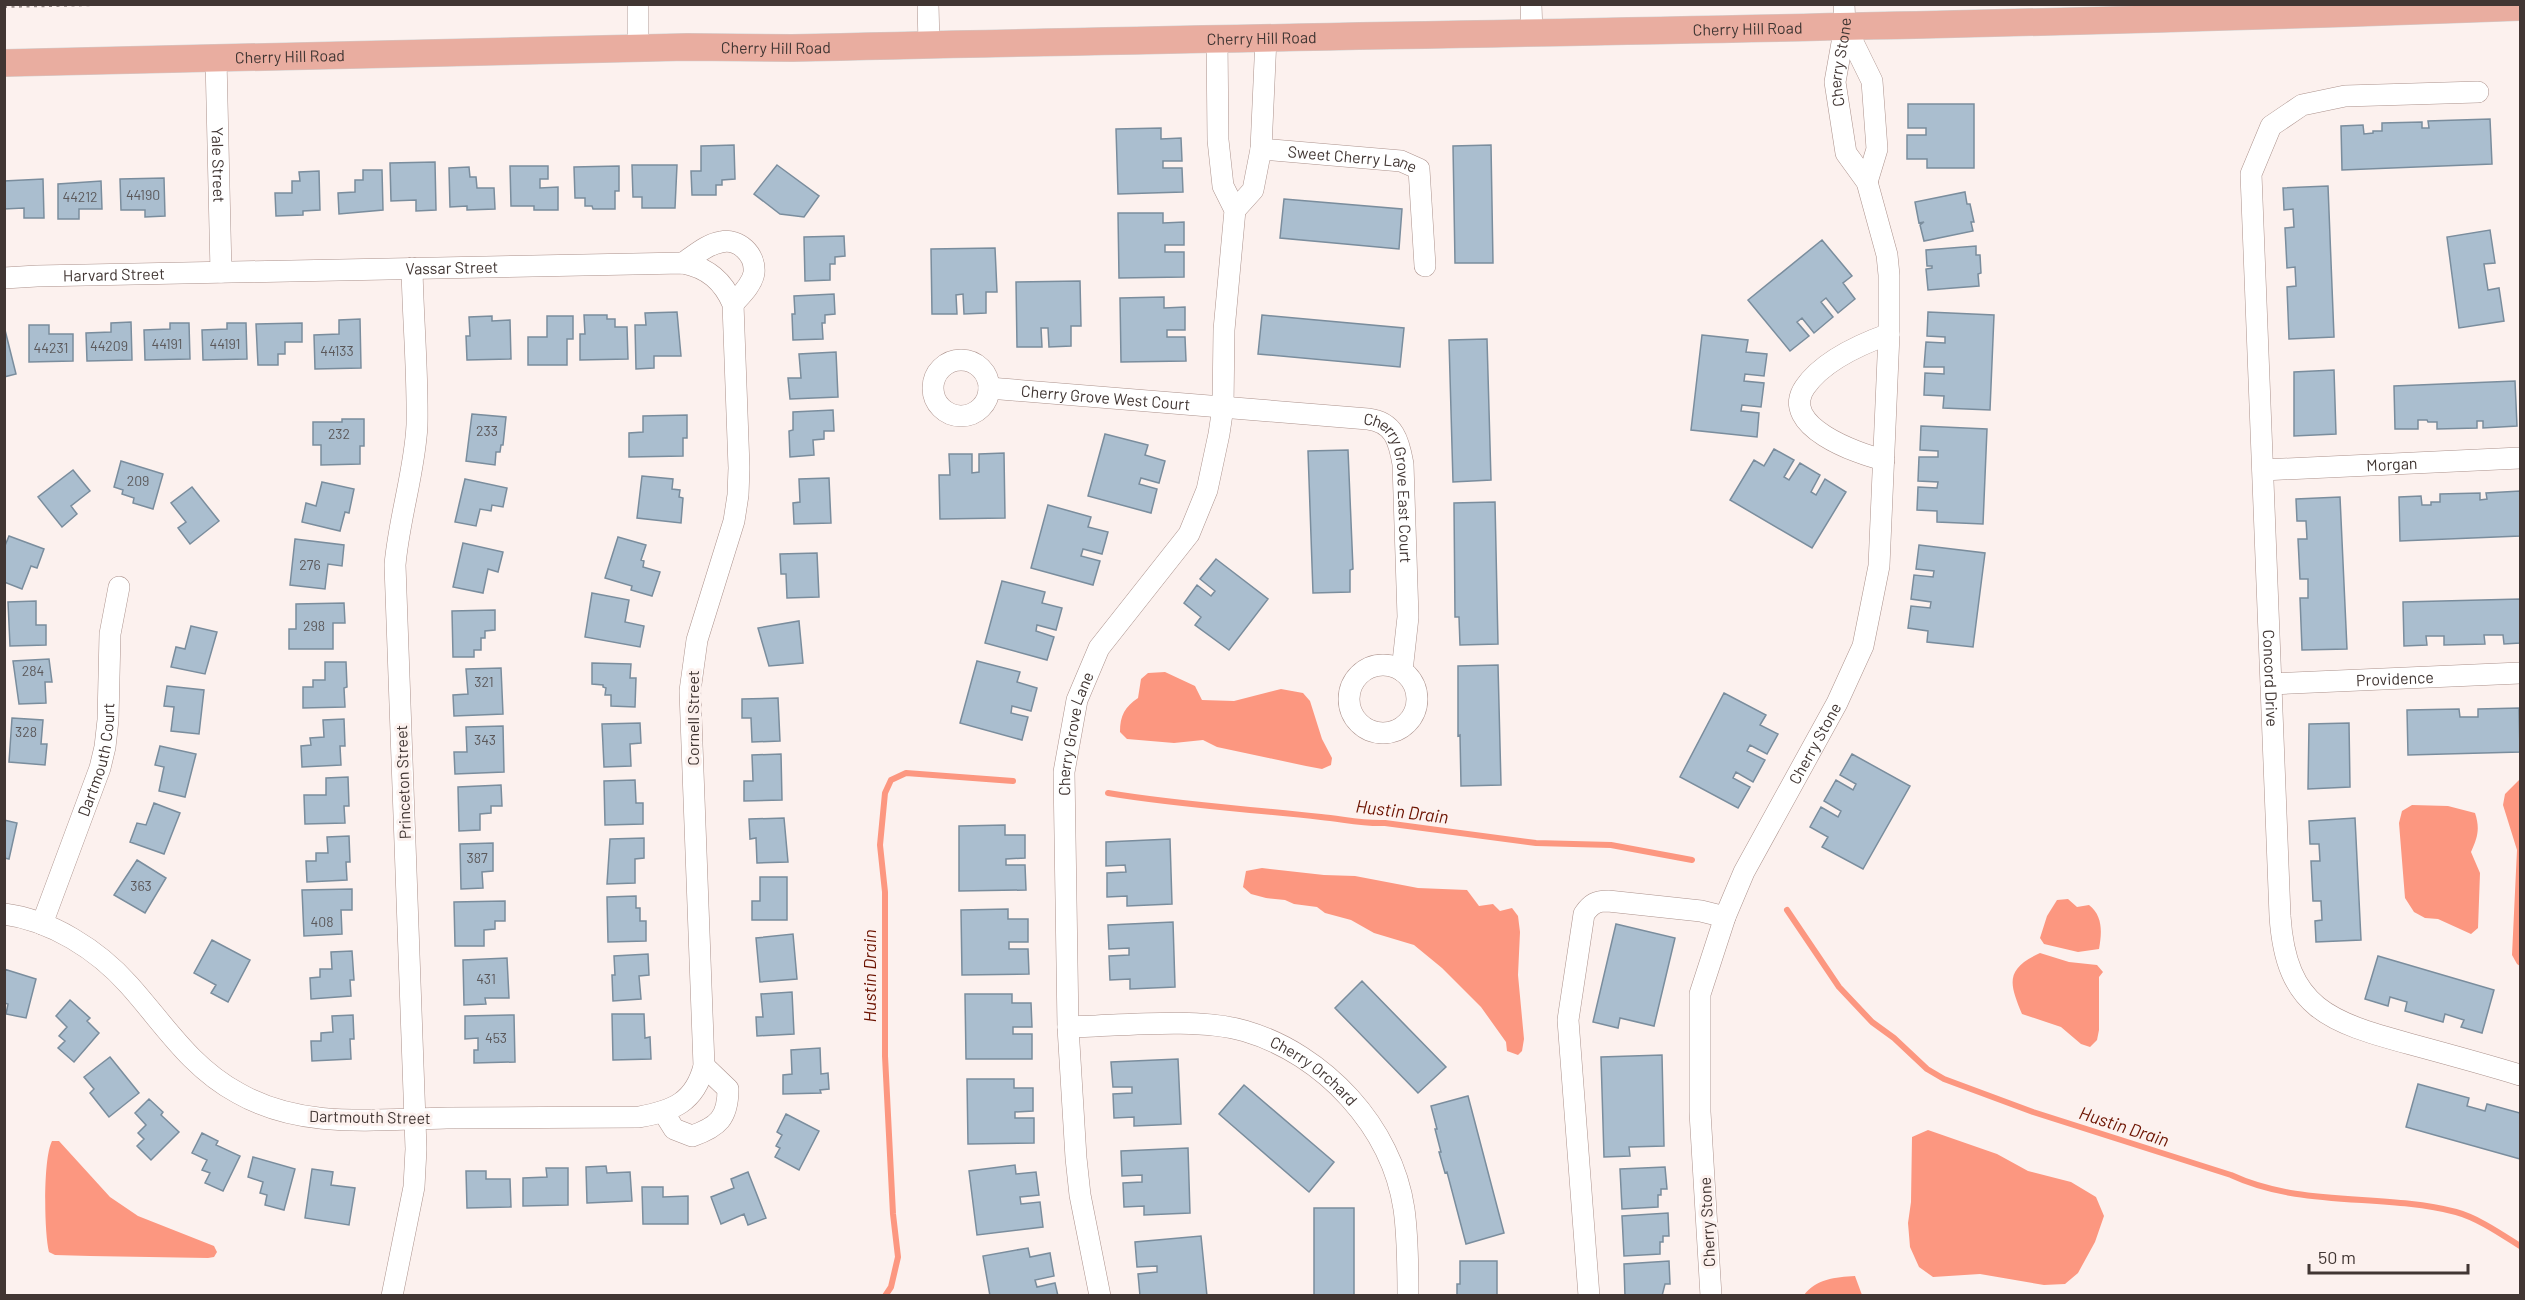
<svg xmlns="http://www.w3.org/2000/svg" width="2525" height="1300" viewBox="0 0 2525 1300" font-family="Barlow,sans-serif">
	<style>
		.water { fill: #fc9780 }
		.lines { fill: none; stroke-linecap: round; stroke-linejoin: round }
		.stream { stroke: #fc9780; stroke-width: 6 }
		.building { fill: #aabecf; stroke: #7a8d9d; stroke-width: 1.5 }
		.minor-casing { stroke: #ac928c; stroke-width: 22 }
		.major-casing { stroke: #d1cfce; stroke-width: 28 }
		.path { stroke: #9a8f8c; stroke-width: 4; stroke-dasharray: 3 4.5; stroke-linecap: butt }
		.minor { stroke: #fff; stroke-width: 21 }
		.major { stroke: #e9ada0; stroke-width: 27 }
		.labels { text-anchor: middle; stroke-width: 6; stroke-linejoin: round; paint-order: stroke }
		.number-label { font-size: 14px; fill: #5b585a }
		.street-label { font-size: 16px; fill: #413633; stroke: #fcf1ee }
		.water-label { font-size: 18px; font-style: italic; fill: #6c1300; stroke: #fcf1ee }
	</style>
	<rect width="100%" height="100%" fill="#fcf1ee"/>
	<!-- water -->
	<path class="water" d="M1165,672L1195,686L1202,700L1234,701L1281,689L1303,693L1310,701L1322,739L1332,758L1331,765L1322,769L1306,766L1217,747L1203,740L1174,743L1127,739L1120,732C1120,715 1125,707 1138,698L1141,679L1148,673Z
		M2520,779V966L2517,964L2512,955L2517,850L2503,805L2505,794Z
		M2412,805L2448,806L2475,813C2480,828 2478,837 2471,852L2480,873L2478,928L2471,934L2438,919L2425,918L2414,912L2405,898L2399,823L2402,811Z
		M1262,868L1324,875L1355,876L1418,888L1467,890L1479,906L1493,904L1500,911L1512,908L1518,916L1520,932L1518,975L1524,1039L1522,1051L1518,1055L1507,1051L1506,1042L1481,1007L1442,968L1414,945L1374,933L1351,920L1325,913L1317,907L1294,904L1285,900L1266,898L1251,894L1243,887L1246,871Z
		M2068,899L2077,907L2089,905C2103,916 2102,932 2099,949L2078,952L2044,944L2040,938L2047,916L2057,900Z
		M2040,953L2069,962L2097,965L2103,972L2099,977V1030L2097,1040L2090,1047L2081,1044L2061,1027L2022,1014C2009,983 2005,969 2040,953Z
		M1928,1130L1997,1154L2028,1171L2071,1182L2096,1197L2104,1216L2095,1242L2078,1273L2065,1284L2044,1285L1980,1274L1933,1277L1919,1267L1910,1247L1908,1223L1911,1202L1912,1137Z
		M52,1141H59L110,1197L138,1216L214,1246L217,1252L214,1257L208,1258L90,1256L55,1255L49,1252C44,1233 43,1158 52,1141Z
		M1855,1276L1862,1295H1804C1816,1279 1835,1277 1855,1276Z"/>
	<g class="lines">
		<!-- stream -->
		<path class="stream" d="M1108,793C1179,805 1250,809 1321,817C1343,819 1362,824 1385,823L1536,843L1611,845L1692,860
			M1787,910L1839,987L1872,1022L1894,1038L1927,1069L1944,1079L2033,1112L2231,1175C2302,1208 2382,1193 2456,1212C2478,1218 2501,1234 2520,1246
			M885,1296L891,1287L898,1257L893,1214L885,1056V892L880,845L885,793L891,780L906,773L1013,781"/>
	</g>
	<!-- building -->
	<path class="building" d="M1908,104H1974V168H1927V159H1907V135H1926V128H1908Z
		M2490,119L2492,164L2342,170L2341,126L2363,125L2364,134L2373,133V131H2382V123L2422,122V128H2429L2428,121Z
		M1161,128V139L1181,138L1182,161H1163V168H1182L1183,192L1118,194L1116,129Z
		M734,145L735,179L722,180V185H716V195H692L691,171H701V146Z
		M1491,145L1493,263H1455L1453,146Z
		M435,162L436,210L416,211V200L391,201L390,163Z
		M632,165H677L675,208H642V197H633Z
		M777,165L819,196L804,217L780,214L754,194Z
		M510,166H548V179H540V188L558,187V210H534V206H511Z
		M619,166V191H615V209H593L592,206H585V198H575L574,167Z
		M469,167L470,177H476L477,188H494L495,209L467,210V206L450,207L449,168Z
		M363,170H382L383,210L339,214L338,193L355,192V180H363Z
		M319,171L320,210L303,211V215L276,216L275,193H292V181H300L299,172Z
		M164,178L165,216L145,217V210H121L120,179Z
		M43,179L44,218H24V208L4,209V181Z
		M101,181L102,209H79V219H58V184Z
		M2328,186L2334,337L2289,339L2287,287L2296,286L2295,267L2287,268L2285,228L2294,227L2293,209L2284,210L2283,188Z
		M1965,192L1967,204H1970L1974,222H1971L1973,231L1924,241L1920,225L1924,222L1919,223L1915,202Z
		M1284,199L1402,209L1399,249L1280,238Z
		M1118,213H1163V223L1184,222V245H1165V252H1184V277L1119,278Z
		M2490,230L2495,263L2484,264L2488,290L2499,288L2504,321L2459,328L2447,237Z
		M844,236L845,256L835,257V264H830V280L805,281L804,237Z
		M1822,240L1852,276L1843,283L1855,299L1838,313L1826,298L1821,302L1833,317L1814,333L1802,318L1797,322L1809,336L1790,351L1748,300Z
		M1976,246V255H1980L1981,273L1978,274L1979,286L1928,290L1926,269L1932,268V266H1927L1926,250Z
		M995,248L997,292H986V313L964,314L963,294L956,295L957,314H932L931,249Z
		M1080,281L1081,326H1071V346L1049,347L1048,328H1041L1042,347H1017L1016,282Z
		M834,294L835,314L825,315V323H822L823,339L793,340L792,314H795L794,296Z
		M1164,297V308L1185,307V330H1167V337H1185L1186,361L1121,362L1120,298Z
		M677,312L681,356H654V368L636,369L635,325H646L645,313Z
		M1928,312L1994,315L1990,410L1943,408L1944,396L1924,395L1925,373L1944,374V367H1924L1926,342L1945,343V337L1927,336Z
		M584,315H607V319H615V327H627L628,359L580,360V334H585Z
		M1262,315L1404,328L1400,367L1258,354Z
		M492,316V321L510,320L511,359L467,360L466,336H470L469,317Z
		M547,316H573V339H567V365H528V337H547Z
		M360,319L361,368L315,369L314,335L339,334V320Z
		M131,322L132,360L87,361L86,333L111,332V323Z
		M170,323H189L190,359L145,360L144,330L170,329Z
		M227,323H246L247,359L203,360L202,330L227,329Z
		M302,323V342H285V354H278V365H258L256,324Z
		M29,325H49V334H73V361L29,362Z
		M4,326L16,374L4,377Z
		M1702,335L1748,340L1746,352L1767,354L1764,376L1745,374L1744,381L1764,383L1761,407L1742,405L1741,411L1759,413L1757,437L1691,430Z
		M1487,339L1491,480L1453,482L1449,340Z
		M836,352L838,397L790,399L788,378H801L799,354Z
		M2334,370L2336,434L2294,436V372Z
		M2515,381L2517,426L2483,428V421H2477V428L2437,429V422H2428L2427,420H2418V429H2395L2394,386Z
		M833,410L834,431H824V439L813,440L814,455L790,457L789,431L793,430V412Z
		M472,414L506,417L503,445H501L500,452H496L495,465L466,461Z
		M687,415V438H683V456L629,457V433L643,432V416Z
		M342,419H364V446H360V464L321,465V445H313V422H342Z
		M1921,426L1987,429L1983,524L1937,522V511L1917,510L1918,487L1937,488L1938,482L1918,481L1919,457H1938V451L1920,450Z
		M1105,434L1148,445L1145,455L1165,461L1159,483L1141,478L1139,484L1157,489L1151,513L1088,496Z
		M1774,449L1794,460L1784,477L1789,480L1800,463L1820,475L1811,492L1816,495L1825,479L1846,492L1812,548L1730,500L1754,460L1764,466Z
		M1348,450L1353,569L1350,570V592L1313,593L1308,451Z
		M1004,453L1005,518L940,519L939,475H950L949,454H972V473L979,472V454Z
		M121,461L163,474L153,509L133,503L134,498L122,494L123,490L114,487Z
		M73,470L90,491L71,506L77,514L62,527L38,497Z
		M642,476L673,479L672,489L680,490L679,497L683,498L681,523L637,518Z
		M829,478L831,523L794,524L793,503L800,502L799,479Z
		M465,479L507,488L503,507L492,505L491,511L480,509L476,526L455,522Z
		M322,482L354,489L349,513L345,512L340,531L302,522L306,503L316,506Z
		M192,487L219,521L190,544L178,528L186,522L171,503Z
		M2520,491V536L2400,541L2399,497L2421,496L2422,505H2431V502H2440V494L2480,493V500L2487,499L2486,493Z
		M2340,497L2347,649L2302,650L2300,598H2308V579H2300L2298,539H2307L2306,521H2297L2296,499Z
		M1495,502L1498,644L1460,645L1459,617H1455L1454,503Z
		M1048,505L1091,517L1088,527L1108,532L1102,554L1083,549L1081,556L1100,561L1093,585L1031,568Z
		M9,536L44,549L37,568L31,566L22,589L4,582V548Z
		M618,537L646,545L641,560L644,561L643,567L660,572L652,596L631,590L632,586L605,578Z
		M295,539L344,545L342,566L328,564L325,589L290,585Z
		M463,543L503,552L498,572L488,569L483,593L453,587Z
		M1919,545L1985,553L1973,647L1927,642L1928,631L1908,628L1911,606L1930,608L1931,602L1911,599L1914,575L1933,577L1934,571L1916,569Z
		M817,553L819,597L787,598L786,574H781L780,554Z
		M1216,559L1268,599L1229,650L1195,625L1201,617L1184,603L1197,585L1211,596L1215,591L1200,579Z
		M1002,581L1045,592L1042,603L1062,608L1056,630L1037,625L1036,631L1054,637L1047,660L985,643Z
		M592,593L629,600L625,622L644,626L640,647L585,637Z
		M2520,599V643L2504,644L2503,635H2484L2485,644L2444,645V636H2426L2427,645L2404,646L2403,602Z
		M36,601V625H46V645L10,646L8,602Z
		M344,603L345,623H333V649H289V629H296V604Z
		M495,610V630L485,631V638H481V650H474V657H453L452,611Z
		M799,621L803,663L769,666L758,628Z
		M191,626L217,632L205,674L171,667L176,647L185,649Z
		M49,659L52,682H45L46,703L19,704L13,661Z
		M977,661L1020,672L1017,682L1037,688L1031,711L1012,706L1011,713L1028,717L1022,740L960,723Z
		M325,662H346L347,687L344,688L345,707L303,708V687H313V680H325Z
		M592,663L631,664L630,678H636L635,707L611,706V695H605L606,688L603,687V685L592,684Z
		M1498,665L1501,785L1461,786L1460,735L1458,736V666Z
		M501,668L503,714L454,716L453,695L468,694L466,669Z
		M167,686L204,690L199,734L171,731L174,707L164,706Z
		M1724,693L1766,715L1760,725L1778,734L1767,754L1750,745L1747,751L1765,760L1753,782L1736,772L1733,778L1750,787L1738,808L1680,777Z
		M778,698L780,741L752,742L751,718H742V699Z
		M2519,708L2520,752L2408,755L2407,710L2459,709L2460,717H2478V709Z
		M12,718L43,720L41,744H47L45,765L9,762Z
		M344,719L345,746H340L341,765L302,767L301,746L311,745L310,738L324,737L323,720Z
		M640,723L641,743L630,744L631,766L604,767L602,724Z
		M2349,723L2350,787L2308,789L2309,724Z
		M503,726L504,772L455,774L454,752H467L466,727Z
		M160,746L196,754L185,797L159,791L164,767L155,765Z
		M781,754L782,800L744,801V781H753L752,755Z
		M1852,754L1910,786L1863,869L1822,847L1828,837L1810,827L1821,807L1838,817L1841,811L1824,801L1836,780L1853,790L1856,784L1840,775Z
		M348,777L349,806H344L345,823L305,824L304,795H326V778Z
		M635,780L636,803H643V824L605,825L604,781Z
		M501,785L502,806H491V813L480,814V830L459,831L458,787Z
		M154,803L180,813L164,854L130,842L137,823L146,825Z
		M784,818L788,862L757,863L756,838L750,839L749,819Z
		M2355,818L2361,940L2316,942L2315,921L2322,920L2321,901H2313L2311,861H2320L2319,844H2310L2309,821Z
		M4,820L17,823L9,859L4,858Z
		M1005,825V835H1025V858L1006,859V865H1025L1026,890L959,891V826Z
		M349,836L350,862H346L347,880L307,882L306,861H316V853H328L327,837Z
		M644,838V858L635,859V883L607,884L610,839Z
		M1170,839L1172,904L1127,906V896L1107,897V873L1126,872L1125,865L1106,866V842Z
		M493,843V871L482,872L483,888L461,889L460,844Z
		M137,860L166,878L145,913L114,895Z
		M760,877H787V920H752V901H760Z
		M352,889V910H341L342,934L304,936L302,890Z
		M636,896V908H640V921H646V941L608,942L607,897Z
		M505,901V921H495V929L484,930V946H455L454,902Z
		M1008,909V919H1028V942H1009V949H1028L1029,974L962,975L961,910Z
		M1173,922L1175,987L1130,989V979L1110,980L1109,956L1129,955V948L1109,949L1108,925Z
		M1616,924L1675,938L1654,1026L1620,1018L1618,1028L1593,1022Z
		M793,934L797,979L760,982L756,938Z
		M212,940L250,960L228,1002L211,993L216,985L194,973Z
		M352,951L354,980H350L351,996L311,999L310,978L320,977V969H332L331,952Z
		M648,954L649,975L639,976L641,999L613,1001L612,975H615L614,956Z
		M2378,956L2494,990L2482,1033L2461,1027L2464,1020L2445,1014L2443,1022L2405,1011L2407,1002L2390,997L2388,1006L2365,999Z
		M507,958L509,998H485L486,1004L464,1005L463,960Z
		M4,969L36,979L26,1018L6,1014L8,1004L4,1003Z
		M1362,981L1446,1067L1418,1093L1335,1008Z
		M792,992L794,1034L757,1036L756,1017H763L761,994Z
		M965,994H1012V1003H1031L1032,1027H1013V1034H1032V1059H966Z
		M70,1000L90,1018L87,1021L99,1033L74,1062L58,1048L65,1041L59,1036L67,1027L56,1016Z
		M612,1014H644L645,1038L650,1037L651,1059L613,1060Z
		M353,1015L354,1039H350L351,1059L312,1061L311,1041H321V1033L333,1032L332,1016Z
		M514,1015L515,1062L474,1063V1050H478V1038L465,1039V1016Z
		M820,1048L821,1074L828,1073L829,1089L820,1090L821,1093L783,1094V1075L792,1074L791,1050Z
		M1662,1055L1664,1146L1629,1147L1630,1156L1604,1157L1601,1057Z
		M110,1057L139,1093L109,1117L90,1093L94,1089L84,1077Z
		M1178,1059L1181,1124L1134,1126V1117L1114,1118L1113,1094L1132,1093V1087H1113L1111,1062Z
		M967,1079H1014V1088H1033V1111L1015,1112V1118H1034V1143L968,1144Z
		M2418,1084L2469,1098L2467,1106L2485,1111L2487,1104L2520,1113V1159L2406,1127Z
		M1244,1085L1334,1162L1309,1192L1219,1114Z
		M1468,1096L1504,1233L1466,1244L1447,1172L1445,1173L1439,1152H1441L1435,1129H1437L1431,1106Z
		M149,1099L163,1112L161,1115L179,1132L151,1160L137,1146L144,1139L138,1133L146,1125L135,1113Z
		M786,1114L819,1131L799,1170L775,1157L780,1148L776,1146L782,1135L777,1132Z
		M202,1133L218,1141L216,1145L240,1156L223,1191L205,1183L210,1173L202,1170L207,1160L192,1153Z
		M1188,1148L1190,1213L1144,1215V1206L1124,1207L1123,1183L1142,1182V1175L1122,1176L1121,1151Z
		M253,1157L295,1169L284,1210L265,1205L267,1195L260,1193L263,1182L248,1177Z
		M1015,1165L1016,1174L1036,1172L1039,1195L1020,1197L1021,1204L1040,1202L1043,1227L977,1235L969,1171Z
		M606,1166L607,1173L630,1172L632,1201L587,1203L586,1167Z
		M1665,1167L1667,1189H1661V1195H1658V1207L1622,1209L1620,1169Z
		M546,1168H568V1205L523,1206V1178L547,1177Z
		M312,1169L333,1172L331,1185L355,1188L349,1225L305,1218Z
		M466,1171H486V1179H510L511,1207L467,1208Z
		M748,1172L766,1218L748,1225L744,1214L721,1224L711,1197L734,1188L731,1179Z
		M642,1187H663V1197L688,1196V1224H643Z
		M1314,1208H1354V1296H1314Z
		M1668,1213L1669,1236H1663V1242H1660V1254L1624,1256L1622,1216Z
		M1201,1236L1207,1296H1140L1138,1274L1157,1272V1266L1137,1267L1135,1242Z
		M1028,1248L1030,1257L1050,1253L1054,1276L1035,1280L1037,1287L1055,1283L1058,1296H990L983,1256Z
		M1460,1261H1497V1296H1457V1284H1460Z
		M1669,1261L1670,1284H1665L1662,1296H1625L1624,1264Z"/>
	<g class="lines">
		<defs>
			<g id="minor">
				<path d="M638,4V48"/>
				<path d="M928,4L929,45"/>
				<path d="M1531,4L1532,34"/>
				<path d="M1845,26L1872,81L1877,149L1867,182"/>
				<path id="s1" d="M216,59L221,272"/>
				<path id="s2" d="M2478,92L2345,96L2302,105L2271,126L2251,174L2280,916C2286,1009 2330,1022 2410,1044C2447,1054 2484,1064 2520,1075"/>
				<path id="s3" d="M1261,149L1401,161L1419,169L1425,266"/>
				<path d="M1235,210L1253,190L1261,149L1266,38"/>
				<path d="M683,263C694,256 707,244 721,242C738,238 756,254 754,273C752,285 741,295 733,304"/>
				<path id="s4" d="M4,278L37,276L683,263C708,268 723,281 733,304L739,468L738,495L734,521L697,640L690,691L704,1066C695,1102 673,1111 639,1117C575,1117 511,1118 447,1118C376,1119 303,1130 238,1093C190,1067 164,1024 129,985C98,950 51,920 4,914"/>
				<circle cx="961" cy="388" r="28"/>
				<path id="s5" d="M989,388L1368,419C1394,422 1399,441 1403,464L1408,617L1402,671"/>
				<path d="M1884,460C1858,454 1778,426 1805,387C1823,361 1861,344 1889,334"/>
				<path id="s6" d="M2263,470L2520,458"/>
				<circle cx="1383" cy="699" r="34"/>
				<path id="s7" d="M2271,684L2520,673"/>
				<path id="s8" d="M42,924L100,768L105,747L108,720L110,634L119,587"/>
				<path id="s9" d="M1068,1027C1120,1026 1197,1017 1245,1031C1324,1054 1392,1127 1404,1209C1408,1238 1408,1267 1408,1296"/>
				<path d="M664,1113L674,1129L692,1136C718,1127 728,1118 728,1089L704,1066"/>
				<path d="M392,1296L414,1187L416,1149L395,565C399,518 415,470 417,425C418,373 413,320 412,268"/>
				<path id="s10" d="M1100,1296L1080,1195L1076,1158L1068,1027L1064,772L1077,700L1099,648L1189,534L1207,490L1219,434L1223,407L1224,330L1235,210L1223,186L1218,140L1217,39"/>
				<path d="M1589,1296L1568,1020L1584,914C1591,904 1596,901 1608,901L1701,911L1725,917"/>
				<path id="s11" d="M1711,1296L1700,1112V994L1725,917L1744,872L1837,703L1863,646L1879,566L1889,334V275L1887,255L1867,182L1846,153L1835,82L1845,26L1844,4"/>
			</g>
			<g id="major">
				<path id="s12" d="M4,63L687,47L792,48C1368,34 1944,29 2520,7"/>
			</g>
		</defs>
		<!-- minor casing -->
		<use href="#minor" class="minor-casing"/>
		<!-- major casing -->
		<use href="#major" class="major-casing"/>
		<!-- path -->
		<path class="path" d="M4,6L100,4"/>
		<!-- minor -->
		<use href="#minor" class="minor"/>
		<!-- major -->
		<use href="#major" class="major"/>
	</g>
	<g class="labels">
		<!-- number labels -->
		<g class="number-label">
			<text x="143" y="200">44190</text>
			<text x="80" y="202">44212</text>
			<text x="167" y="349">44191</text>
			<text x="225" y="349">44191</text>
			<text x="109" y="351">44209</text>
			<text x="51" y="353">44231</text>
			<text x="337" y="356">44133</text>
			<text x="487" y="436">233</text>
			<text x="339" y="439">232</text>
			<text x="138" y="486">209</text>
			<text x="310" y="570">276</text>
			<text x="314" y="631">298</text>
			<text x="33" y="676">284</text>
			<text x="484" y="687">321</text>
			<text x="26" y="737">328</text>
			<text x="485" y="745">343</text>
			<text x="477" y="863">387</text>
			<text x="141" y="891">363</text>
			<text x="322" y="927">408</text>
			<text x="486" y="984">431</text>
			<text x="496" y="1043">453</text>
		</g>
		<!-- street labels -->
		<g class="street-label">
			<text dy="6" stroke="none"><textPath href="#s12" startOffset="1744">Cherry Hill Road</textPath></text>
			<text dy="6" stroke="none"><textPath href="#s12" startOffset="1258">Cherry Hill Road</textPath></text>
			<text dy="6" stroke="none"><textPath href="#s12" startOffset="772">Cherry Hill Road</textPath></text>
			<text dy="6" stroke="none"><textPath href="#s12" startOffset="286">Cherry Hill Road</textPath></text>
			<text dy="6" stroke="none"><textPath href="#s11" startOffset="1284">Cherry Stone</textPath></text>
			<text dy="6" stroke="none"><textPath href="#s3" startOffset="92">Sweet Cherry Lane</textPath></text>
			<text dy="6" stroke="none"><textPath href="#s1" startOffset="106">Yale Street</textPath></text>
			<text dy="6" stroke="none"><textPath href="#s4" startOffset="448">Vassar Street</textPath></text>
			<text dy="6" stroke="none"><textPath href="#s4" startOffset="110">Harvard Street</textPath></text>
			<text dy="6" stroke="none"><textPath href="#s5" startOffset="117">Cherry Grove West Court</textPath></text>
			<text dy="6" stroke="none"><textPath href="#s6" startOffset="129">Morgan</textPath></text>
			<text dy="6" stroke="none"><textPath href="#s5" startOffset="459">Cherry Grove East Court</textPath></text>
			<text dy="6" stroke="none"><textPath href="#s2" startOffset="771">Concord Drive</textPath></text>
			<text dy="6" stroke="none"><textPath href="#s7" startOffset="124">Providence</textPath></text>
			<text transform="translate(693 718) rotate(-90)" y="6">Cornell Street</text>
			<text dy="6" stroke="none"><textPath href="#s10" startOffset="566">Cherry Grove Lane</textPath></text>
			<text dy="6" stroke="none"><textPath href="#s11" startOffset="579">Cherry Stone</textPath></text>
			<text dy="6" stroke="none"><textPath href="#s8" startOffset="174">Dartmouth Court</textPath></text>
			<text transform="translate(403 782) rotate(-92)" y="6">Princeton Street</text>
			<text dy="6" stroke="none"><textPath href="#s9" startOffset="258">Cherry Orchard</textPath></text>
			<text transform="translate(370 1117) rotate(1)" y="6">Dartmouth Street</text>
			<text transform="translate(1707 1222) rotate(-93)" y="6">Cherry Stone</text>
		</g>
		<!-- water labels -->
		<g class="water-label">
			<text transform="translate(1402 812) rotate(7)" y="6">Hustin Drain</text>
			<text transform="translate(870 976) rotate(-90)" y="6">Hustin Drain</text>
			<text transform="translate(2124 1127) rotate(18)" y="6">Hustin Drain</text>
		</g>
	</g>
	<!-- border -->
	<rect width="2525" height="1300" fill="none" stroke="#413633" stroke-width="12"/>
	<!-- scale -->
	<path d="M2309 1264v9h159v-9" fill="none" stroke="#413633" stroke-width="3"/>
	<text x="2318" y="1264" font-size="18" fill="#413633" stroke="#fcf1ee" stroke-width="4.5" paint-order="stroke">50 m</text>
</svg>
